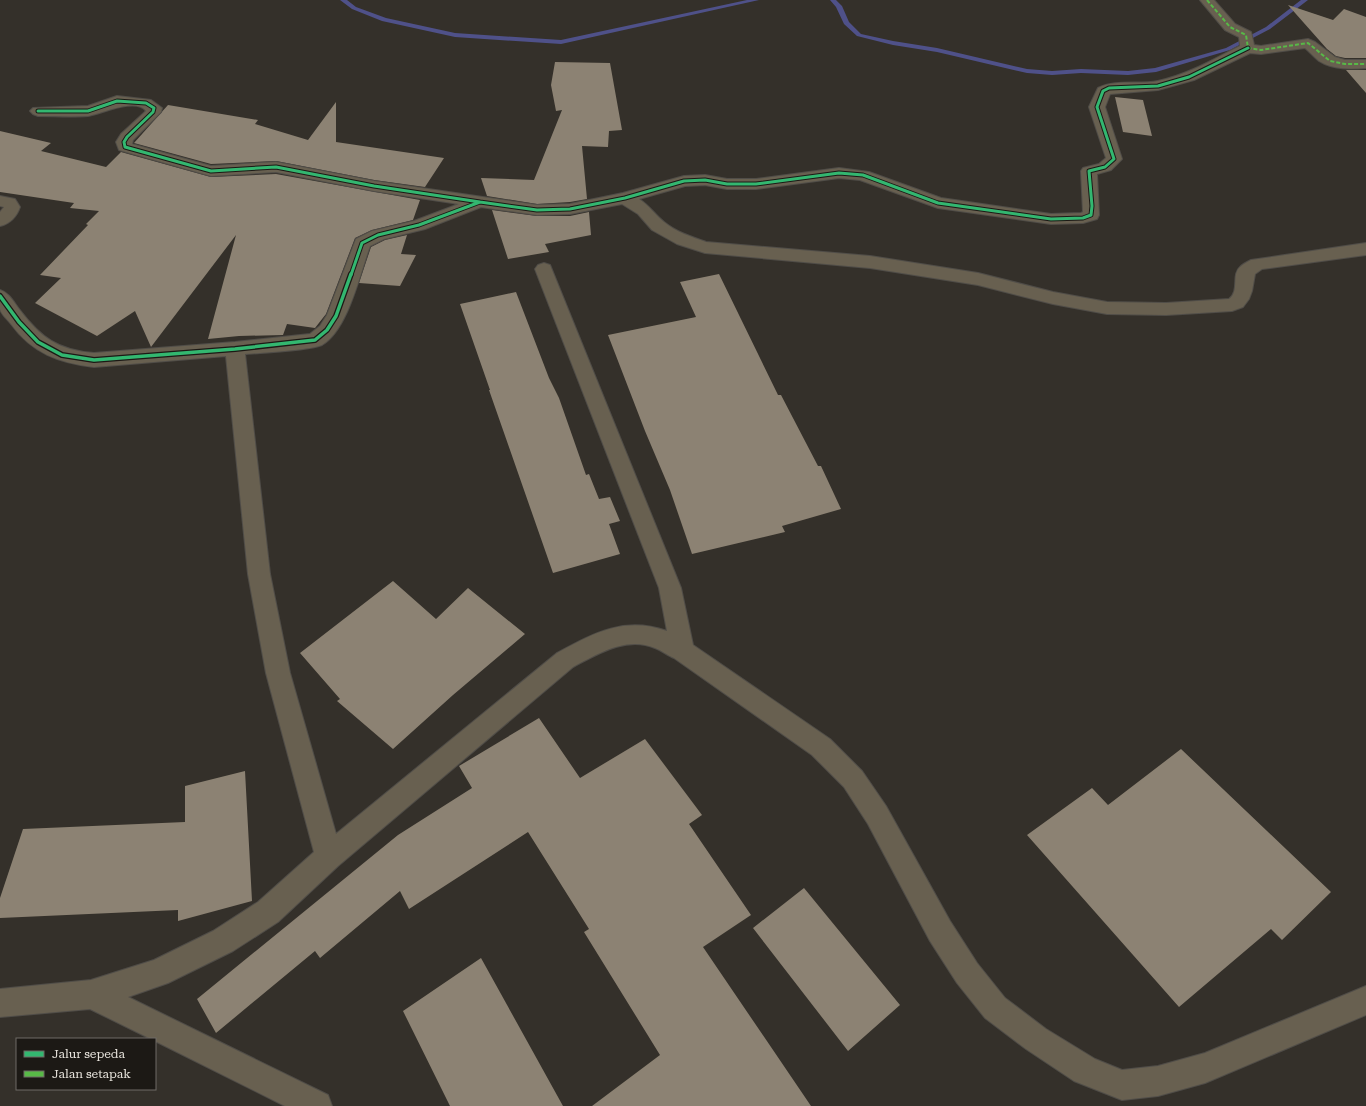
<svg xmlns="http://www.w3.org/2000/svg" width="1366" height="1106" viewBox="0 0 1366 1106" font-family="'Roboto Serif',serif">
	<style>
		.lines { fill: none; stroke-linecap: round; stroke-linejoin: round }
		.stream { fill: #4f5189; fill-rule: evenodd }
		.building { fill: #8c8273 }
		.minor-casing { stroke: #504d48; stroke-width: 2 }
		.minor { fill: #686050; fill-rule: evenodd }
		.quiet { stroke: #58b947; stroke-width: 2; stroke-dasharray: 4 2; stroke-linecap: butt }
		.cycleway-far1-casing { stroke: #1c1915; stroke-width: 5 }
		.cycleway-casing { stroke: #1c1915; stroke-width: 6 }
		.cycleway-far1 { stroke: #33b770; stroke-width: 3 }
		.cycleway { stroke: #33b770; stroke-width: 3.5 }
	</style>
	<rect width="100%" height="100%" fill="#34302a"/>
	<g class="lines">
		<!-- stream -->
		<path class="stream" d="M340,0H347L356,7L386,18L455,33L561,40L747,0H759L561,44L455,37L382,21L352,9Z
			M830,0H836L842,6L849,22L861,34L893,41L937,48L1027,69L1052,71L1081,69L1128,71L1155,68L1226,48L1266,27L1301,0H1308L1270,29L1230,50L1156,72L1128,75L1081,73L1052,75L1027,73L937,52L893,45L857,36L844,24L836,7Z"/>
	</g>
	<!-- building -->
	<path class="building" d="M1288,5L1333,20L1344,9L1366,17V58H1345L1336,56L1327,49Z
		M555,62L610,63L622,130L609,131L608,147L582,146L587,199L570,202L537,204L487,196L481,178L534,180L562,110L556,111L551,85Z
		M1346,70H1366V93Z
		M1115,97L1143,100L1152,136L1123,132Z
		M336,102V142L444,158L425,187L374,180L276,161L211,164L134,143L168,105L258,120L255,124L308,140Z
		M0,131L51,143L41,151L106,167L121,152L211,177L276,174L420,200L413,220L372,230L355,238L326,314L315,328L287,324L283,335L239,336L208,339L236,235L151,347L135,311L97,336L35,303L61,278L40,275L88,225L86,224L99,211L70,208L74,203L0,192Z
		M492,210L537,216H570L589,212L591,235L545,244L549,252L508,259Z
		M407,235L401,254L416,255L400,286L359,283L371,247L385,240Z
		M719,274L778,395H781L818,466H821L841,509L782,526L785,532L692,554L670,490L645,431L608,335L696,317L680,282Z
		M516,292L549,378L559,398L586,475L589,474L599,499L610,497L620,521L609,524L620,554L553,573L489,390H490L460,304Z
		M393,581L436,619L468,588L525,634L453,695L393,749L337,701L340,699L300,653Z
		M539,718L580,778L645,739L702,815L689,824L751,915L703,947L811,1106H592L660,1055L584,932L589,929L528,832L409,909L400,891L320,958L315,951L216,1033L197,999L398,835L472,788L459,766Z
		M1181,749L1331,892L1282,940L1271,929L1179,1007L1027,835L1092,788L1108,805Z
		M245,771L252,901L178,921V910L0,918V898L23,829L185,822V786Z
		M804,888L900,1005L848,1051L753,928Z
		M481,958L563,1106H450L403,1011Z"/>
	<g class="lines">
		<defs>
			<path id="minor" d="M1200,0H1214L1235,24L1251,32L1254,45L1261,46L1308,39L1315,42L1335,57L1345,60H1366V68C1351,69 1333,70 1319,61C1314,57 1310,52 1305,48L1261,54L1250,53L1194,80L1158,90L1110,94L1105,107L1122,159L1111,170L1097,174L1099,215L1097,219L1083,223L1051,224L938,208L860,180L839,178L756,189H727L705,185L685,186L639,199C650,206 654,214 664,222C676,232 692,237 706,242L870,256L978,273L1053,292L1107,302L1166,303L1229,299C1240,291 1231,275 1240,267C1243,264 1247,262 1251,260L1366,243V255L1262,269L1255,274L1252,291L1249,299L1243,307L1232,311L1166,315L1107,314L1053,304L978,285L870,268L705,253L677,244L652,230L638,214L622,204L570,214L537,215L481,207L425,229L384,239L370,246C360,273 348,330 322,345C311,350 260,353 245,354L270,574L290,673L336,834L557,653C594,633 624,616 667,631L659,588L535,269L538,265L544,263L550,265L681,588L693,645L830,739L862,771L886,806L950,921L977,963L1005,998L1046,1029L1095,1059L1122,1070L1158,1066L1205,1053L1366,986V1015L1205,1083L1158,1096L1122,1100L1074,1081L1026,1049L985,1018L957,983L930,941L868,824L844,787L812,755L674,658C667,655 661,650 655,648C626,636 598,654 573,667L338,866L278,922L233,951L168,983L128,997L328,1095L332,1106H285L155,1041V1039H151L90,1009L0,1017V989L91,980L154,960L213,931L258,902L314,852L266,673L248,574L226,356L94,367C59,363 32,353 11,324C8,320 1,314 0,309C0,303 0,296 0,290C9,293 13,301 19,309C41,338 58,350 94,353L235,342L310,334L320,326L327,315L356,239L372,231L414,221L459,204L374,191L276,172L211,176L119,150L116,142L121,134L146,111C136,97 101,114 88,116C71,117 54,116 38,116L33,114L30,111L33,108L88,106L117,96L151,100L162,108L161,112L133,140L132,144L211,166L276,162L374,181L537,205L570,204L623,193L684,176L705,175L727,179H756L839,168L869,172L941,198L1051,214L1081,213L1083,212L1081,171L1083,168L1099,164L1106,158L1089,107L1098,88C1116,79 1138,85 1158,81C1187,75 1214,59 1240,46L1239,37L1225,30Z
				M0,196L15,199L20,207C17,216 10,224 0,226V212L4,207L0,206Z"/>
		</defs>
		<!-- minor casing -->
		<use href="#minor" class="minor-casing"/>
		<!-- minor -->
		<use href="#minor" class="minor"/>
		<!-- quiet -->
		<path class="quiet" d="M1207,0L1230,27L1246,35L1248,48L1261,50L1308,43L1330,61L1345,64H1366"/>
		<defs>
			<path id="cycleway-far1" d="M38,111H88L117,101L146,103L154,108L153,112L127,137L124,142L125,147L211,171L276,167L374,186L480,202
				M351,275L362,243L378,235L419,225L480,202L537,210L570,209L625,198L684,181L705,180L727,184H756L839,173L863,175L938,203L1051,219L1083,218L1091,215L1092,206L1089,171L1105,167L1114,159L1097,107L1103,91L1109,88L1158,86L1189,77L1248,48"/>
			<path id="cycleway" d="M0,296L19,322L38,342L62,355L94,360L235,349L315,340L327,330L336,316L351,274"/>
		</defs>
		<!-- cycleway-far1 casing -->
		<use href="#cycleway-far1" class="cycleway-far1-casing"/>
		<!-- cycleway casing -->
		<use href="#cycleway" class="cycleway-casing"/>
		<!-- cycleway-far1 -->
		<use href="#cycleway-far1" class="cycleway-far1"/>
		<!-- cycleway -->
		<use href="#cycleway" class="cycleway"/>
	</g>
	<!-- legend -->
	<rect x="16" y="1038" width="140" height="52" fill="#1c1915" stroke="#6e6b66"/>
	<rect x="24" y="1051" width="20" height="6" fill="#33b770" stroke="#6e6b66"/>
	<text x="52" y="1058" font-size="12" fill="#eae6df">Jalur sepeda</text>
	<rect x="24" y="1071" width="20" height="6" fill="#58b947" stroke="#6e6b66"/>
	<text x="52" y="1078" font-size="12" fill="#eae6df">Jalan setapak</text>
</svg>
